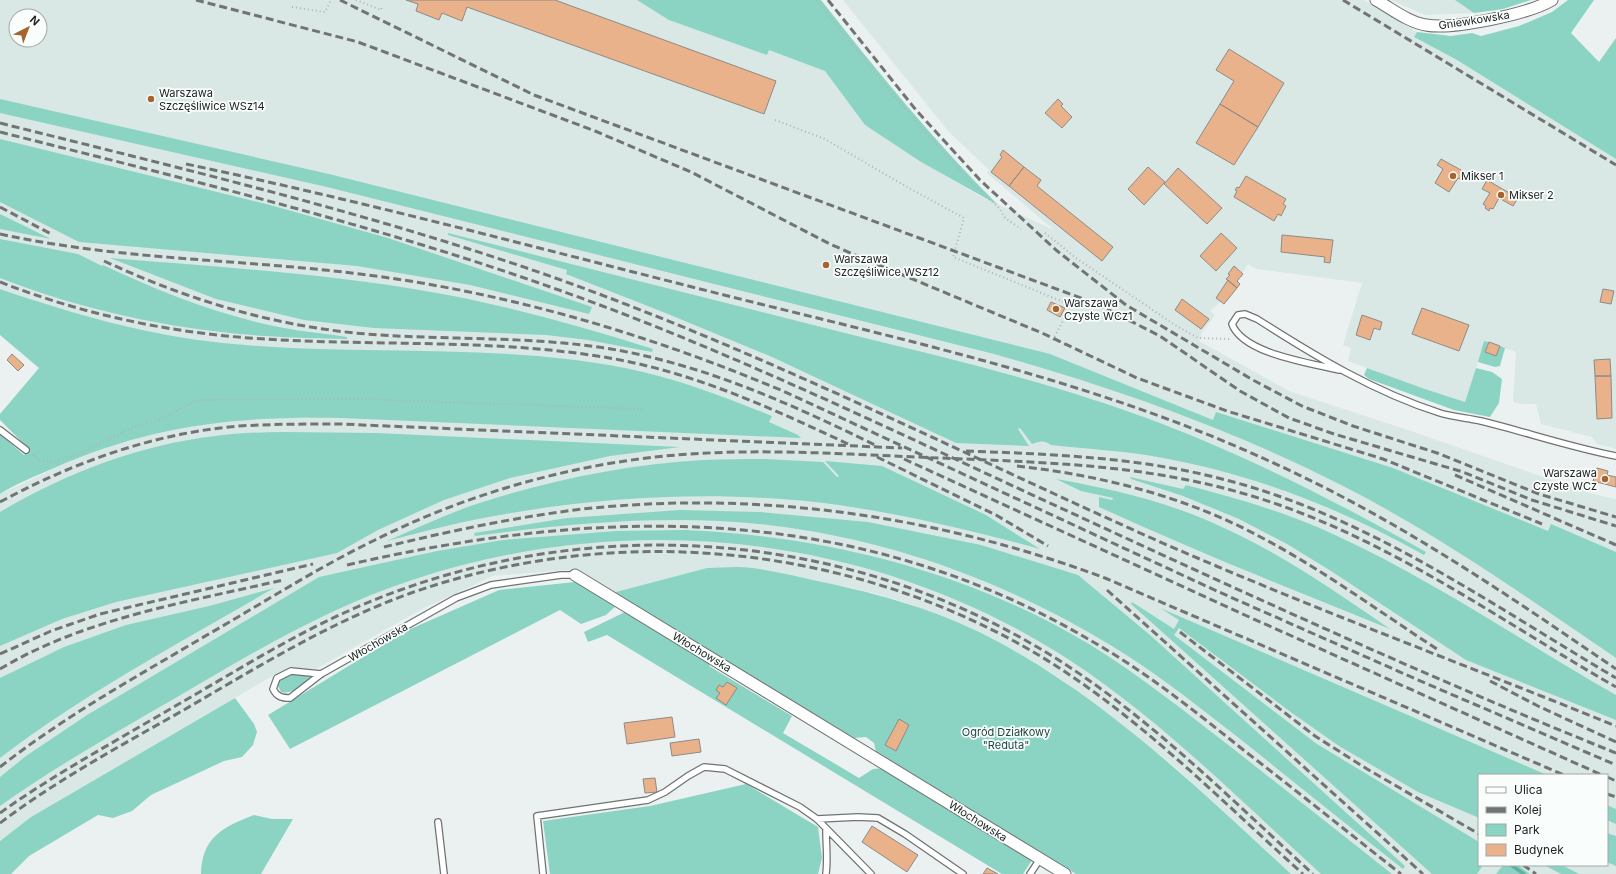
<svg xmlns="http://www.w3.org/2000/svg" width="1616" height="874" viewBox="0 0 1616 874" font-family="Inter,sans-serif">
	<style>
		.built { fill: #d9e8e4; fill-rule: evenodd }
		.green { fill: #8bd4c4 }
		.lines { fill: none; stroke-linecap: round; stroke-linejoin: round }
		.stream { stroke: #5fb09f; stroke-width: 3.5 }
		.building { fill: #e9b28a; stroke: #8e8a87 }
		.service-casing { stroke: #6f7472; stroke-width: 8 }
		.minor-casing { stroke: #6f7472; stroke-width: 13 }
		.path { stroke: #aeb3b2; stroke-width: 2; stroke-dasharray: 1 3; stroke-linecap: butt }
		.service { stroke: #fff; stroke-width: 5.5 }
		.minor { stroke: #fff; stroke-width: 11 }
		.rail { stroke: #717473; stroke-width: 3; stroke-dasharray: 8 4; stroke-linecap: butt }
		.poi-dot { fill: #a5642f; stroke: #f9fefd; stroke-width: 1.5 }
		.labels { text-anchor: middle; stroke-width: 3.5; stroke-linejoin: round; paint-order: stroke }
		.street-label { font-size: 11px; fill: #222423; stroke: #f9fefd }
		.poi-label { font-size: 11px; fill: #222423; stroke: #f9fefd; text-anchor: start }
		.park-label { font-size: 11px; fill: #21463f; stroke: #f9fefd }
	</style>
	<rect width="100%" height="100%" fill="#ebf1f0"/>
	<!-- built -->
	<path class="built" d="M0,0H637L767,55L769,49L825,71L865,125L921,162L980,196L1054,230L987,173L989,170L948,131L843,0H1364L1417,32L1414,37L1457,60L1616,159V449L1597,444L1592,437L1541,424L1536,404H1522L1513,402L1516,352L1485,341L1465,402L1425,389L1348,361L1351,348L1343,345L1362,283L1256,269L1248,264L1237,281L1240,284L1237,288L1210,311L1215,315L1202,333L1199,341L1289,391L1414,432L1586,492L1616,499V874H1291L1174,766L1133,734L1061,679L989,637L910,604L877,594L848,587L707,568L612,593L583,573L565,570L493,576L424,608L316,669L299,668L281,671L31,817L0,841V494L79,457L121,336L33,313L0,301ZM16,16H40V40H16ZM1479,775H1607V865H1479Z
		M1391,0H1501L1503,9L1474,13L1425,15Z"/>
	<!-- green -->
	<path class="green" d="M637,0H821C877,71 934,141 998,205L921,162L865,125L825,71L769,50L767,55L669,20Z
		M1455,0H1531L1503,9L1474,13Z
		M1568,0H1594L1571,33L1599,62L1616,38V159L1457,60L1414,37L1417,32L1451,36L1472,33L1481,36L1519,26L1552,12Z
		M0,99L329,174L1050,354L1213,420L1216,412L1393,468L1548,531L1551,524L1616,552V658C1528,598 1442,537 1347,488C1234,430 1116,388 994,354L327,187L0,113Z
		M0,139L270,205L388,238L592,307L589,314L470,285L357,266L79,242L0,202Z
		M0,214L51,239L0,229Z
		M448,233C579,266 710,299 841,332C950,359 1060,384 1165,425C1255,460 1341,504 1426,552L1424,555C1342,509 1256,475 1163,458C1126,451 1088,449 1051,445C1044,440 1040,441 1032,444L1020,428L1018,429L1029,446L956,443L772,357L663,312L566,274L567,270L448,235Z
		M0,239L78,254L102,266L103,265C156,290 211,312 269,325C295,331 321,333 347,337V339C320,338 293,338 266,336C175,330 84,311 0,278Z
		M110,258C217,267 325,273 431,292C506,305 580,326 653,349L652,352L588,340L546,335L374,328L304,320L216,299Z
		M0,289C73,314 146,335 223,343C356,357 492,342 625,368C676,378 724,397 772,416L769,422L798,435L801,438L341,418C235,416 150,425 52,469C35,476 16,484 0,494V434L24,455L29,449L0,420V414L39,368L0,335Z
		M1484,341L1489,342L1485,352L1496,356L1500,346L1505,348L1500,366L1495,367L1478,362Z
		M1367,368L1425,389L1465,402L1476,368L1492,372L1502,379L1499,403L1490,417L1454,410L1369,379L1364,375Z
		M285,432L377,433L680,447L610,456L510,478L444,500L378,530L337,553L116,602L62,619L0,646V512C66,473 139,445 215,436C238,433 262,432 285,432Z
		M765,459L823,462L837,477L839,476L825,461L882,466L986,515L1040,549C974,531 907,515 839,505C719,489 596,496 478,519C448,525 418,533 387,541C420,527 452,511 486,501C556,479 630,464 704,460C724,459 745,459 765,459Z
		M1130,477L1183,489L1186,485C1237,498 1288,513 1335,535C1433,580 1523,642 1616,695V720L1466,660L1331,571L1287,544L1239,519L1183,496L1131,479Z
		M1056,479C1112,489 1169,502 1222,527C1282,554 1336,592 1390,629C1293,590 1195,551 1099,507V497L1112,500L1113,498L1081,491Z
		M680,510L760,512L868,522L981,545L1078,575L1150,635L1405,866L1403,869C1351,828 1300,787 1249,746C1204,711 1160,675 1112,646C1007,582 890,539 768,525C671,514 572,523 475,536L474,533L567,518Z
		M685,530C825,536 967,571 1089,644C1141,676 1188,714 1236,751C1288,792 1340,833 1392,874H1321C1241,801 1162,721 1071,661C877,534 631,507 412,580C326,608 249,655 172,700C113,734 55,767 0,806V777L26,756L87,715L319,577L437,551L503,540L616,531Z
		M707,568C722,568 737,566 752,568C775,571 799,577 822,582C880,594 937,610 989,637C1104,697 1197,787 1291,874H1076L876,752L874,743L866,737L854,738L612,593Z
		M575,582L617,605L606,615L581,624L560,610L290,749L268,715L398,636L404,635L406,631L499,590Z
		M274,588C181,642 85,693 0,758V678L64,647L126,625L209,606Z
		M1132,602L1174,629L1179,620L1160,608L1547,775H1479V818L1477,817L1418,792L1339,746L1292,713L1179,628L1174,635L1317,744L1479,842V865H1483L1477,874H1432L1131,604Z
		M627,611L710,663L709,666L792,716L783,733L859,778L873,769L884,768L1032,860L1023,874H1002L607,635L588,642L584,632Z
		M300,673L312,677C303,684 293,695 281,692L278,686L279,681L285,675Z
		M235,698L254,724L257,732L253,745L242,757L224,761L151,795L132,811L113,818L98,815L29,856L11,874H0V841L31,817Z
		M746,784L818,827L822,858L818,874H550L543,821L650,806Z
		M1607,805L1616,809V824L1607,820Z
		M254,815L272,819H293L261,874H201C202,837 223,827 254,815Z
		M1607,833L1616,836V866L1607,862Z
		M1503,865H1518L1530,874H1496Z
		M1544,865H1562L1579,874H1561Z"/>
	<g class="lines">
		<!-- stream -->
		<path class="stream" d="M1511,865L1524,874"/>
	</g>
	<!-- building -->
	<path class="building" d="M406,0H555L776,81L764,114L467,7L462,21L442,13L439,20L416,11L418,4Z
		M1229,49L1284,83L1258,127L1220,104L1234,81L1216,70Z
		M1058,99L1063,104L1061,106L1072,117L1062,128L1045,113Z
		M1220,104L1258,127L1234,165L1196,143Z
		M1003,150L1024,167L1009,186L991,172L1002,157L1000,155Z
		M1441,159L1468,174L1464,181L1458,178L1449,192L1435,183L1443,169L1437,165Z
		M1024,167L1041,180L1037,186L1113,247L1102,261L1009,186Z
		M1148,167L1165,182L1144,205L1128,189Z
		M1178,168L1222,208L1207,224L1164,184Z
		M1246,176L1286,199L1283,204L1286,206L1281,216L1278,214L1274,221L1234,197L1237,191L1235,190L1237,187L1239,188Z
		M1487,180L1518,198L1513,206L1499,198L1493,209L1490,208L1489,211L1485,208L1486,206L1483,204L1490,193L1482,189Z
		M1221,233L1237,248L1216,271L1200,256Z
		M1282,235L1333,240L1330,263L1324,262L1325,257L1281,252Z
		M826,260L830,264L827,269L823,266Z
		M1234,266L1243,274L1237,281L1240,284L1237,288L1226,279L1230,275L1228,274Z
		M1228,280L1237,288L1224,304L1216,298Z
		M1603,289L1614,291L1611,304L1600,302Z
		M1182,299L1209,319L1201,329L1175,310Z
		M1051,302L1065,308L1060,317L1047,310Z
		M1422,308L1469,325L1459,351L1412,334Z
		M1362,315L1382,322L1380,330L1374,328L1370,340L1356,335Z
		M1489,342L1500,346L1496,356L1485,352Z
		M12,354L24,365L18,371L7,360Z
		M1610,359L1611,376H1595L1594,360Z
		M1595,376H1611L1612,418L1597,419Z
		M1597,468L1608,471L1607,475L1616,477V487L1593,481Z
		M727,682L737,688L726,705L716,698L720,693L716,690L719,685L723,687Z
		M672,717L675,737L627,744L624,723Z
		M899,719L909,725L896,751L885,745Z
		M699,739L701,752L672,756L670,743Z
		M655,778L657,792L645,793L643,779Z
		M872,826L918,855L907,872L862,842Z
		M987,868L998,874H983Z"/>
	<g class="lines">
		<defs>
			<path id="service" d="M1339,370C1311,363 1243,354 1232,324L1238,315L1245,314L1257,319C1315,356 1374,392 1440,413C1453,417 1468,418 1481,421C1526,432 1570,447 1616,456
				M0,430L26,450
				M321,674L291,671L277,678L273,689C277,697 282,698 290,698L321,674L456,598L491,585L561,575H575
				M817,819L858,817L878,818L905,834L963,874
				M438,822L444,874
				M543,874L537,816L648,800L665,792L688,776L704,767L725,769L800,807L817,819L871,874
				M826,874C828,859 826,845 826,830
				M1030,874L1040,859"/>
			<path id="minor" d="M1376,0C1392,9 1408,22 1426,25C1452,30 1529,14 1552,0
				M575,575L1065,874"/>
		</defs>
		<!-- service casing -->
		<use href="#service" class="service-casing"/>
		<!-- minor casing -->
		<use href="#minor" class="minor-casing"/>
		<!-- path -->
		<path class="path" d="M356,0L381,10L382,6
			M816,0L894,96L969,181L999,208L1005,218L1021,229
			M292,7L325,12L331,0
			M775,120L825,139L907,187L964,218L953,257L1071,305L1052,342
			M1045,233L1076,258L1175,325L1198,338L1231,339
			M33,455L39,460L51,462L71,457L136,426L159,420L197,400L360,399L645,409"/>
		<!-- service -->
		<use href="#service" class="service"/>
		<!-- minor -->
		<use href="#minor" class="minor"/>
		<!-- rail -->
		<path class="rail" d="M196,0L358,42L595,131L691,172L830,244L862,258L1042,333L1137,378L1227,411L1383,459L1542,524
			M340,0L534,95L1097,304L1160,336L1240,391L1289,418L1334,434L1463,472L1532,500L1616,526
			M828,0L916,110L980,180L1056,250L1126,305L1253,380L1302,406L1353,426L1437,453L1539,494L1616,517
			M1343,0L1616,165
			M0,123C183,169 366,212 544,274C752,347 948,447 1149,537C1303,605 1461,663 1616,726
			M0,132C217,187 435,239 644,322C773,373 899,433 1026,492C1221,582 1417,673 1616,753
			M186,164C367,202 545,250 724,295C908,341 1094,381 1267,460C1394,517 1502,591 1616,669
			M0,207L53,235
			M0,234C119,260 240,259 360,274C506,292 648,334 783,391L1219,592L1425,683L1616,765
			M104,261C184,298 266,324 355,333C440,341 527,335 611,349C705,365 791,404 875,445
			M0,282C84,315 175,334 265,339C375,346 487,339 597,356C686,369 767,406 848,444
			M966,451C1049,454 1133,457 1214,477C1362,512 1487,602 1616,678
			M877,457L996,515L1048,546
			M904,459L1247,616L1602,775
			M1017,466C1098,475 1179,495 1251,532C1318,566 1378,611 1440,651
			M1455,475L1616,545
			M0,502C74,462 155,433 239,426C273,424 306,424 340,424L902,448
			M384,547C450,531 516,517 583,509C760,490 939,516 1105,578L1564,775
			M347,565C608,505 859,503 1095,643C1149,674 1197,713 1246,752C1298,792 1349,833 1401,874
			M1107,590L1423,874
			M1180,632L1315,736L1367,769L1479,834
			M0,654L51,631L100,614L313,564
			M0,669C85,618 188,602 283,580
			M1490,681L1538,706L1616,742
			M0,767C65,716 136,677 207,635C263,603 317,568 375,540C453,501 538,474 625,461C729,445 835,454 940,458C1061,463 1169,465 1285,507C1404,550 1508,625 1616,687
			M1607,777L1616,781
			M1607,794L1616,797
			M0,813C56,773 118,740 177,705C233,673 288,638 346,612C565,513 824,524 1032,644C1137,704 1224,793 1313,874
			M0,823C57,780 120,746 182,711C256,668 330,622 411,593C614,522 843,543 1030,650C1132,709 1216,796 1303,874
			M1523,865L1536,874"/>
	</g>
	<!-- markers -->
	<g class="poi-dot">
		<circle cx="151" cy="99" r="4"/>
		<circle cx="1453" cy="176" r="4"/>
		<circle cx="1501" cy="195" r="4"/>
		<circle cx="826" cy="265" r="4"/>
		<circle cx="1056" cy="309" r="4"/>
		<circle cx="1605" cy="479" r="4"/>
	</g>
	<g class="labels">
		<!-- street labels -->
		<g class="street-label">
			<text transform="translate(1474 20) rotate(-9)" y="4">Gniewkowska</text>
			<text transform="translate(378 642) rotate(-30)" y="4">Włochowska</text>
			<text transform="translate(702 652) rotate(31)" y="4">Włochowska</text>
			<text transform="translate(978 821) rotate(32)" y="4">Włochowska</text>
		</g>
		<!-- poi labels -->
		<g class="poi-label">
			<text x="159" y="97">Warszawa<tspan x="159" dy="13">Szczęśliwice WSz14</tspan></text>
			<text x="1461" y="180">Mikser 1</text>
			<text x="1509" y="199">Mikser 2</text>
			<text x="834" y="263">Warszawa<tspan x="834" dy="13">Szczęśliwice WSz12</tspan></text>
			<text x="1064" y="307">Warszawa<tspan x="1064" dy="13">Czyste WCz1</tspan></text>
			<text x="1597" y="477" text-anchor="end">Warszawa<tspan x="1597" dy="13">Czyste WCz</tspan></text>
		</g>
		<!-- park labels -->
		<g class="park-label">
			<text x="1006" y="736">Ogród Działkowy<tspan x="1006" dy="13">"Reduta"</tspan></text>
		</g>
	</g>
	<!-- legend -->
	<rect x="1478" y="774" width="130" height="92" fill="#f9fefd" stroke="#a3a7a6"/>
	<rect x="1486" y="787" width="20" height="6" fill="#ffffff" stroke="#a3a7a6"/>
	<text x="1514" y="794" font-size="12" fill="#222423">Ulica</text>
	<rect x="1486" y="807" width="20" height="6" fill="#717473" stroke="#a3a7a6"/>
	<text x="1514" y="814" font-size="12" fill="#222423">Kolej</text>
	<rect x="1486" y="824" width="20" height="12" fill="#8bd4c4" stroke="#a3a7a6"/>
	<text x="1514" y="834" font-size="12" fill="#222423">Park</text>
	<rect x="1486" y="844" width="20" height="12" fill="#e9b28a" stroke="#a3a7a6"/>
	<text x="1514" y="854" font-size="12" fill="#222423">Budynek</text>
	<!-- north arrow -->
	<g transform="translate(28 28) rotate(42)"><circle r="19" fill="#f9fefd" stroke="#a3a7a6"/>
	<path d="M0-3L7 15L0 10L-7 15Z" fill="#a5642f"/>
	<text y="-6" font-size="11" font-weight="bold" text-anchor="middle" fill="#222423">N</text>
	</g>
</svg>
